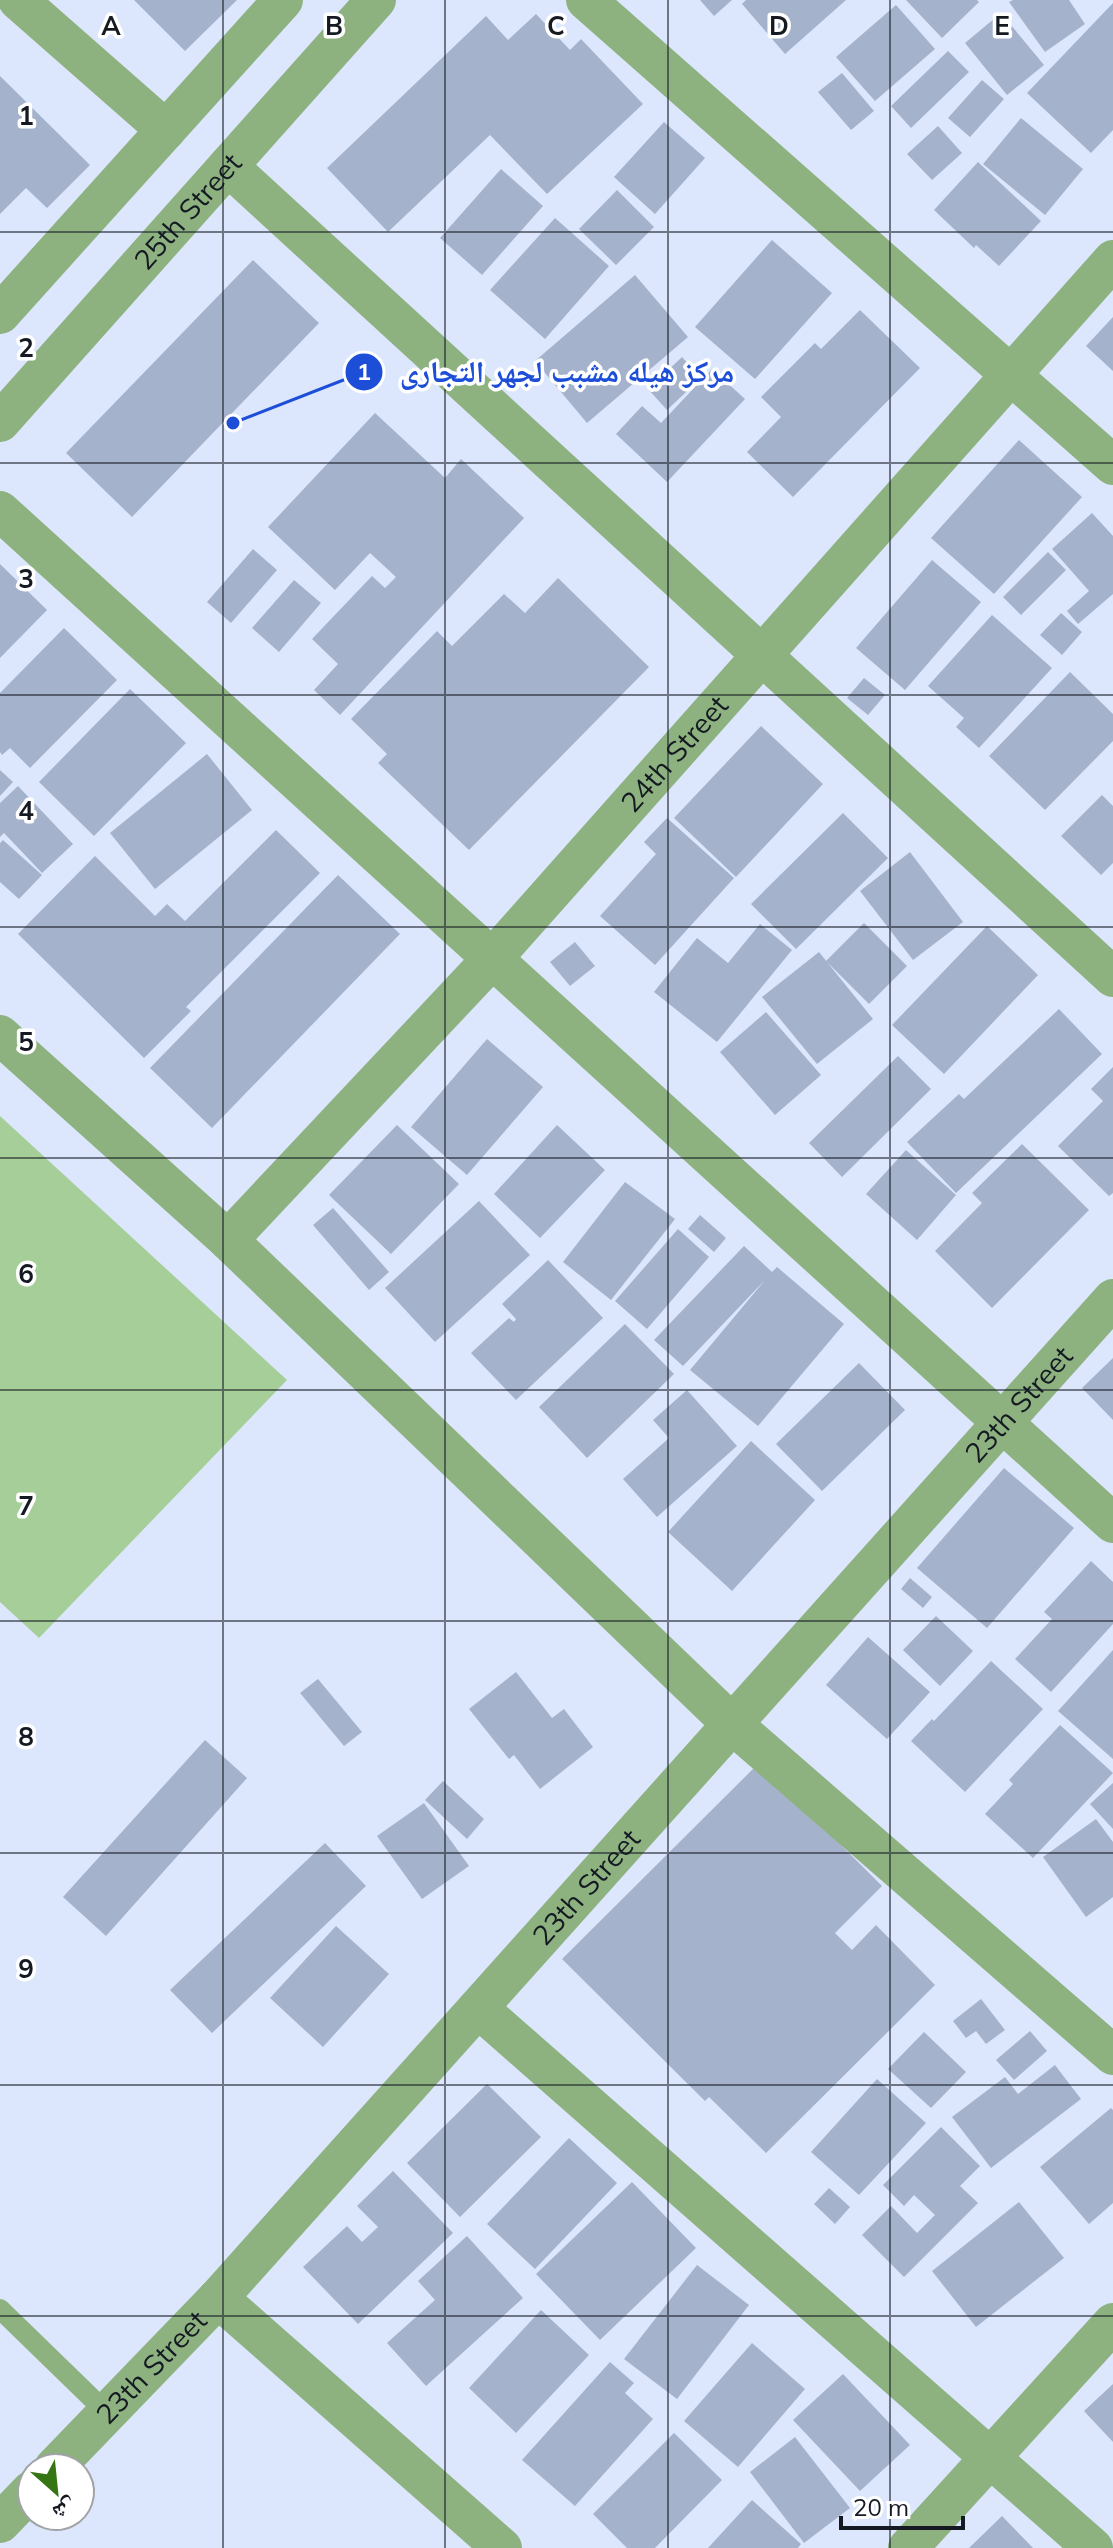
<svg xmlns="http://www.w3.org/2000/svg" width="1113" height="2548" viewBox="0 0 1113 2548" font-family="Mulish,'Noto Naskh Arabic',sans-serif">
	<style>
		.green { fill: #a6ce98 }
		.building { fill: #a5b2cc }
		.lines { fill: none; stroke-linecap: round; stroke-linejoin: round }
		.lane { stroke: #8db280; stroke-width: 20 }
		.street { stroke: #8db280; stroke-width: 40 }
		.grid { fill: none; stroke: #141922; stroke-width: 2; stroke-opacity: 0.55 }
		.labels { text-anchor: middle; stroke-width: 7; stroke-linejoin: round; paint-order: stroke }
		.street-label { font-size: 28px; fill: #141922; stroke: #fff }
		.grid-label { font-size: 26px; text-anchor: middle; font-weight: bold; fill: #141922; stroke: #fff; stroke-width: 7; stroke-linejoin: round; paint-order: stroke }
		.leader { fill: none; stroke: #1d4ed8; stroke-width: 3 }
		.callout-dot { fill: #1d4ed8; stroke: #fff; stroke-width: 3 }
		.mark-label { font-size: 24px; text-anchor: middle; font-weight: bold; fill: #fff }
		.callout-label { font-size: 30px; text-anchor: middle; font-weight: bold; fill: #1d4ed8; stroke: #fff; stroke-width: 7; stroke-linejoin: round; paint-order: stroke }
	</style>
	<rect width="100%" height="100%" fill="#dce7fd"/>
	<!-- green -->
	<path class="green" d="M0,1116L287,1380L39,1638L0,1602Z"/>
	<!-- building -->
	<path class="building" d="M134,0H237L185,51Z
		M700,0H732L714,16Z
		M746,0H846L785,54L742,4Z
		M906,0H977L979,2L942,38Z
		M1013,0H1069L1085,24L1045,52L1009,2Z
		M1113,3V130L1091,153L1027,93Z
		M896,5L935,49L875,101L836,57Z
		M1001,13L1044,65L1007,95L965,43Z
		M536,14L570,50L581,39L643,104L547,194L490,135L388,232L327,168L486,16L508,40Z
		M948,51L969,72L911,128L891,106Z
		M842,73L874,111L851,130L818,92Z
		M0,76L90,165L47,208L26,188L0,214Z
		M982,80L1004,99L970,137L948,118Z
		M1021,118L1083,169L1045,215L983,164Z
		M664,122L705,158L655,214L614,177Z
		M938,126L962,153L932,180L907,154Z
		M978,162L1041,221L999,266L976,245L974,248L934,210Z
		M501,169L543,206L482,275L440,238Z
		M617,190L654,227L616,265L579,229Z
		M555,218L609,266L545,339L490,290Z
		M772,240L832,293L755,379L695,327Z
		M253,260L319,323L132,517L66,453Z
		M635,275L688,337L587,423L535,361Z
		M860,310L920,368L793,497L747,452L781,417L761,397L815,343L821,349Z
		M1113,317V371L1086,346Z
		M682,357L701,378L667,410L648,389Z
		M712,369L745,399L667,482L616,434L642,406L661,423Z
		M375,413L445,478L461,459L524,518L340,715L314,690L338,664L312,639L372,576L385,588L396,577L370,553L335,590L268,527Z
		M1019,440L1082,497L994,594L931,538Z
		M1092,513L1113,536V594L1078,624L1067,611L1089,591L1052,549Z
		M253,549L277,570L231,623L207,602Z
		M1048,552L1066,570L1021,615L1003,597Z
		M932,560L981,602L905,690L856,648Z
		M0,564L47,610L0,658Z
		M558,578L649,667L469,850L378,763L387,754L351,719L437,631L452,646L504,594L525,613Z
		M294,580L321,603L279,652L252,628Z
		M1061,613L1082,632L1062,655L1040,635Z
		M992,615L1052,668L979,748L956,727L964,718L928,686Z
		M64,628L117,680L30,768L10,748L2,755L0,752V693Z
		M1070,672L1113,714V741L1045,810L989,756Z
		M864,678L885,695L868,715L847,698Z
		M130,689L186,743L94,836L39,782Z
		M761,726L823,784L736,877L674,818Z
		M207,754L252,810L155,889L110,833Z
		M0,770L13,782L0,796Z
		M18,786L73,844L42,873L4,833L0,837V803Z
		M1102,795L1113,806V863L1101,875L1061,836Z
		M843,813L888,858L796,949L751,904Z
		M667,818L734,878L655,965L600,916L656,854L644,842Z
		M276,830L320,873L186,1007L191,1011L144,1058L18,934L95,856L155,916L167,904L185,921Z
		M3,840L42,875L19,899L0,882V843Z
		M910,852L963,922L913,960L860,891Z
		M338,875L400,934L212,1128L150,1068Z
		M864,923L907,966L869,1004L826,961Z
		M760,924L792,950L717,1042L654,992L697,938L728,963Z
		M987,926L1038,975L944,1074L892,1025Z
		M575,942L595,966L570,986L550,962Z
		M819,952L873,1019L817,1064L762,997Z
		M1059,1009L1102,1054L956,1193L907,1142L959,1094L964,1099Z
		M766,1012L821,1075L775,1115L720,1052Z
		M487,1039L543,1087L467,1175L411,1127Z
		M898,1056L931,1089L842,1177L809,1143Z
		M1113,1067V1193L1109,1196L1058,1146L1103,1101L1091,1089Z
		M397,1125L459,1184L391,1254L329,1195Z
		M557,1125L605,1170L540,1238L494,1194Z
		M1022,1144L1089,1210L992,1308L935,1251L982,1203L972,1193Z
		M906,1150L956,1195L917,1240L866,1194Z
		M625,1182L675,1219L611,1300L563,1262Z
		M479,1201L530,1255L435,1342L385,1288Z
		M333,1208L389,1272L369,1290L313,1225Z
		M700,1215L726,1238L714,1252L688,1229Z
		M678,1229L709,1257L647,1329L615,1301Z
		M744,1246L772,1272L777,1267L844,1324L758,1426L690,1370L765,1280L683,1366L654,1340Z
		M548,1260L603,1318L516,1400L471,1353L509,1318L514,1322L516,1319L502,1304Z
		M625,1324L674,1374L587,1458L539,1407Z
		M1113,1358V1420L1082,1388Z
		M859,1363L905,1410L822,1491L776,1444Z
		M687,1390L737,1446L657,1517L623,1479L669,1438L653,1420Z
		M751,1441L815,1500L732,1591L668,1532Z
		M1004,1468L1074,1528L987,1628L917,1568Z
		M1091,1561L1113,1582V1624L1051,1692L1015,1659L1052,1619L1044,1612Z
		M910,1578L932,1597L923,1608L901,1589Z
		M936,1616L973,1651L940,1686L903,1650Z
		M868,1637L930,1692L887,1739L826,1685Z
		M1113,1650V1759L1058,1711Z
		M991,1661L1043,1709L965,1792L911,1741L932,1719L934,1721Z
		M516,1672L552,1718L564,1709L593,1747L540,1789L514,1755L509,1759L469,1709Z
		M318,1679L362,1732L344,1746L300,1693Z
		M1060,1725L1113,1773L1033,1858L985,1814L1013,1784L1009,1780Z
		M205,1740L247,1778L106,1936L63,1897Z
		M759,1763L882,1886L835,1933L852,1950L876,1925L935,1985L766,2153L709,2097L705,2101L562,1959Z
		M443,1781L484,1819L467,1839L425,1800Z
		M1113,1783V1829L1090,1804Z
		M424,1803L469,1866L422,1899L377,1836Z
		M1096,1819L1113,1842V1897L1086,1917L1043,1857Z
		M325,1843L366,1886L212,2033L170,1990Z
		M336,1926L389,1974L323,2047L270,1998Z
		M981,1999L1005,2030L986,2044L976,2031L966,2038L953,2021Z
		M1030,2031L1047,2051L1014,2080L996,2060Z
		M924,2032L966,2072L931,2108L888,2069Z
		M1055,2065L1081,2099L991,2168L952,2117L1005,2077L1018,2094Z
		M877,2079L926,2123L859,2195L811,2152Z
		M487,2084L541,2137L460,2217L407,2163Z
		M1111,2108L1113,2110V2203L1089,2224L1040,2167Z
		M941,2127L980,2166L960,2186L978,2203L904,2277L862,2235L891,2206L917,2233L935,2215L914,2195L904,2206L883,2185Z
		M569,2138L617,2183L535,2269L487,2224Z
		M393,2171L453,2233L358,2324L303,2267L347,2226L362,2242L378,2227L357,2206Z
		M632,2182L696,2248L600,2340L536,2274Z
		M829,2188L850,2207L835,2224L814,2204Z
		M1019,2202L1064,2258L976,2327L932,2271Z
		M467,2236L523,2298L426,2386L387,2343L435,2300L418,2281Z
		M697,2265L749,2305L677,2399L624,2359Z
		M541,2310L589,2355L516,2433L469,2388Z
		M752,2343L805,2389L738,2467L684,2421Z
		M610,2362L634,2383L625,2393L653,2419L575,2506L522,2460Z
		M843,2374L910,2445L860,2491L793,2420Z
		M1113,2384V2442L1084,2411Z
		M674,2433L722,2480L655,2548H627L593,2514Z
		M795,2437L850,2508L804,2543L750,2472Z
		M752,2500L801,2544L798,2548H708Z
		M1002,2516L1033,2548H969Z"/>
	<g class="lines">
		<!-- lane -->
		<path class="lane" d="M0,2309L107,2413"/>
		<!-- street -->
		<g class="street">
			<path d="M18,0L166,130"/>
			<path d="M586,0L1113,465"/>
			<path d="M228,166L1113,977"/>
			<path d="M0,314L283,0"/>
			<path id="s1" d="M0,422L376,0"/>
			<path d="M0,511L1113,1523"/>
			<path d="M0,1035L228,1240L732,1724L1113,2055"/>
			<path id="s2" d="M228,1240L492,959L1113,260"/>
			<path d="M478,2008L1093,2548"/>
			<path d="M218,2298L502,2548"/>
			<path id="s3" d="M54,2468L218,2298L1113,1299"/>
			<path d="M0,2523L32,2490"/>
			<path d="M908,2548L1113,2323"/>
		</g>
	</g>
	<!-- grid -->
	<path class="grid" d="M223,0V2548M445,0V2548M668,0V2548M890,0V2548M0,232H1113M0,463H1113M0,695H1113M0,927H1113M0,1158H1113M0,1390H1113M0,1621H1113M0,1853H1113M0,2085H1113M0,2316H1113"/>
	<g class="labels">
		<!-- street labels -->
		<g class="street-label">
			<text dy="10" stroke="none"><textPath href="#s1" startOffset="282">25th Street</textPath></text>
			<text dy="10" stroke="none"><textPath href="#s2" startOffset="660">24th Street</textPath></text>
			<text dy="10" stroke="none"><textPath href="#s3" startOffset="1436">23th Street</textPath></text>
			<text dy="10" stroke="none"><textPath href="#s3" startOffset="788">23th Street</textPath></text>
			<text dy="10" stroke="none"><textPath href="#s3" startOffset="140">23th Street</textPath></text>
		</g>
	</g>
	<g class="grid-label">
		<text x="111" y="35">A</text>
		<text x="334" y="35">B</text>
		<text x="556" y="35">C</text>
		<text x="779" y="35">D</text>
		<text x="1002" y="35">E</text>
		<text x="26" y="125">1</text>
		<text x="26" y="357">2</text>
		<text x="26" y="588">3</text>
		<text x="26" y="820">4</text>
		<text x="26" y="1051">5</text>
		<text x="26" y="1283">6</text>
		<text x="26" y="1515">7</text>
		<text x="26" y="1746">8</text>
		<text x="26" y="1978">9</text>
	</g>
	<!-- callouts -->
	<path class="leader" d="M233 423L364 372"/>
	<g class="callout-dot">
		<circle cx="233" cy="423" r="8"/>
		<circle cx="364" cy="372" r="20"/>
	</g>
	<g class="mark-label">
		<text x="364" y="380">1</text>
	</g>
	<g class="callout-label">
		<text x="567" y="382">مركز هيله مشبب لجهر التجارى</text>
	</g>
	<!-- north arrow -->
	<g transform="translate(56 2492) rotate(153)"><circle r="38" fill="#ffffff" stroke="#a1a3a7" stroke-width="2"/>
	<path d="M0-6L14 30L0 20L-14 30Z" fill="#357612"/>
	<text y="-12" font-size="22" font-weight="bold" text-anchor="middle" fill="#141922">ش</text>
	</g>
	<!-- scale -->
	<path d="M841 2516v12h122v-12" fill="none" stroke="#141922" stroke-width="4"/>
	<text x="853" y="2516" font-size="24" fill="#141922" stroke="#ffffff" stroke-width="6" paint-order="stroke">20 m</text>
</svg>
